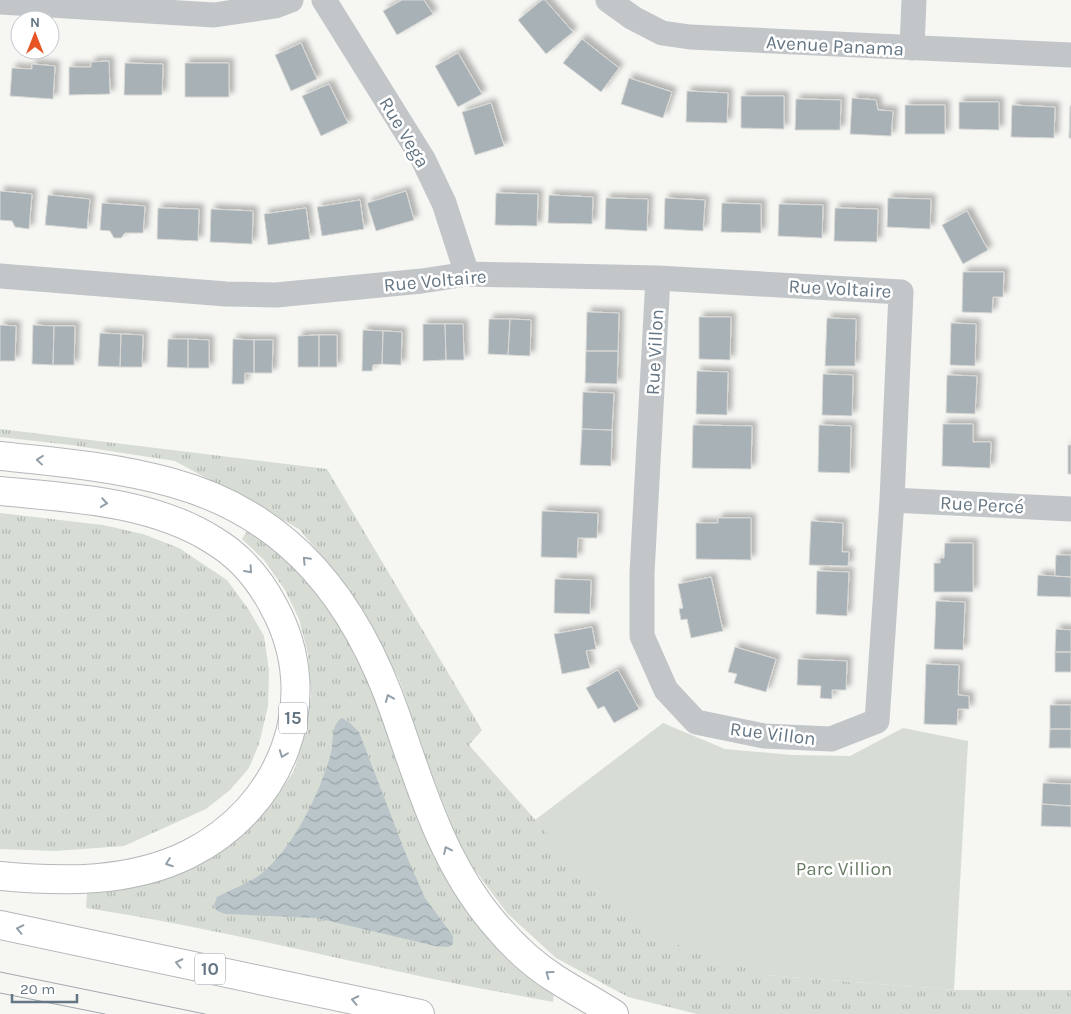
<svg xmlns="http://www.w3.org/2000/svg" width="1071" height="1014" viewBox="0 0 1071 1014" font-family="Karla,sans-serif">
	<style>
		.grass { fill: url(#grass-tufts) }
		.park { fill: #d7ddd4 }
		.water { fill: url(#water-waves) }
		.building { fill: #a8b1b6; stroke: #d8d8d5; filter: url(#shadow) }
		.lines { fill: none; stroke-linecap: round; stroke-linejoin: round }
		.highway-casing { stroke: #b5b8bb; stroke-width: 30 }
		.minor { stroke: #c2c6c9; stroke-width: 25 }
		.highway { stroke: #fff; stroke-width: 28 }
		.tram { stroke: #a2a9ae; stroke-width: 1 }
		.oneway { stroke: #939fa9 }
		.labels { text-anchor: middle; stroke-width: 5; stroke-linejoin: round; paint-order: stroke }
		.shield { fill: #fff; stroke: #939fa9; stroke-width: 1 }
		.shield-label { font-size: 18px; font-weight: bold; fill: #657684 }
		.street-label { font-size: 19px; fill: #657684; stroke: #fff }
		.park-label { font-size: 19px; fill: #687b64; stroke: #fff }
	</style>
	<defs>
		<pattern id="grass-tufts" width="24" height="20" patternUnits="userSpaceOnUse" patternTransform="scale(1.25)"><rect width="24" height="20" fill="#d7ddd4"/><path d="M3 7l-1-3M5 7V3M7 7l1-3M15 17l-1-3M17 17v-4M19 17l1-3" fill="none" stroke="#b2b8b2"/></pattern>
		<pattern id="water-waves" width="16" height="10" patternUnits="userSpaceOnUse" patternTransform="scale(1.25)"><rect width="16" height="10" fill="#b9c5c9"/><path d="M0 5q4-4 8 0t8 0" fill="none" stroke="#9aa5a9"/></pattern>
		<filter id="shadow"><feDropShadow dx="4.5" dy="-4.5" stdDeviation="2.5" flood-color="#0004"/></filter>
	</defs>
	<rect width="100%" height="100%" fill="#f6f6f3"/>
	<!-- grass -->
	<path class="grass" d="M0,429L327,469L482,730L469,745L601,894L766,975L954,990H1071V1014H697L628,997L556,958L507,913L463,854L430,770L399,679L349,589L299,529L175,461L71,445L0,437Z
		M0,513L103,525L143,534L179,548L227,580L249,610L264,636L269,671L268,706L259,744L249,768L230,790L206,809L124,846L55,851L0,849Z
		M249,528L279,551L313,587L340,627L362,666L439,867L495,944L526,975L554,993L553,1002C508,993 463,986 419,976C308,952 198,925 86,908L87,892L194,866L239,837L271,804L294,771L304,736L311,696L308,654L299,619L285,590L264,560L242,539Z"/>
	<!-- park -->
	<path class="park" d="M663,723L725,749L793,755L850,756L903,728L968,741L954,990L765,975L667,941L601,894L535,820Z"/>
	<!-- water -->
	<path class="water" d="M342,718L350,723L359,732L407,857L425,898L453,936V944L448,947L435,946L317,918L226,914L217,911L214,905L217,897C232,889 248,884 261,874C294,847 320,793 331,753C334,740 330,726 342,718Z"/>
	<!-- building -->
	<path class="building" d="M402,0H424L433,14L397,35L383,11Z
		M542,0H545L573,32L546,54L518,20Z
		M582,39L619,68L601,92L563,63Z
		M301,43L317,79L291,91L275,55Z
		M458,53L482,94L458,107L435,66Z
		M109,61L110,94L69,95V67H91V62Z
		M125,63L163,64L162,95H124Z
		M185,63H229V97H185Z
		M32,64L55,66L53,99L10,96L12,68L32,69Z
		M629,78L672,92L663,118L621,104Z
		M329,84L348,123L321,136L302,96Z
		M687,91L728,93L727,123L686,122Z
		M741,96H784V129L741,128Z
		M852,98L876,100L878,110L893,111L891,136L850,134Z
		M796,99L841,100L840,130H795Z
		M959,102H999V130L959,129Z
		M491,103L504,146L475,155L462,112Z
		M905,105H945V134H905Z
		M1012,105L1055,107L1054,138L1011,137Z
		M1070,106H1071V138H1069Z
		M0,191L32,194L29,229L15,227L12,221L0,220Z
		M406,191L414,220L376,231L367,203Z
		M496,193L538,194L537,226L495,225Z
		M48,195L90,199L87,229L45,225Z
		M549,195L593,197L592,224L548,223Z
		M606,198L648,199L647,231L605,229Z
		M665,198L705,200L703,231L664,229Z
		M888,198L931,199L930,229L887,227Z
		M360,200L364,229L322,236L317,207Z
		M102,203L145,206L143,233H125L121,238H114L110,231L100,230Z
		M722,203L761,204V233L721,232Z
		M779,204L823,205L822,238L778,236Z
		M158,208L199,209L198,241L157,239Z
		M306,208L310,239L268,245L264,214Z
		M835,208L878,209L877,242L834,241Z
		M211,209L253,211L252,244L210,242Z
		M967,211L988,250L963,264L942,225Z
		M963,272H1004L1003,297H993L992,313L962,312Z
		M587,312L619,313L618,351H586Z
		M699,317H731L730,360L699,359Z
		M827,318L856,319L855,366H825Z
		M489,319H510L508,355L488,354Z
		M510,319L531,320L530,356L508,355Z
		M951,323L976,324L975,366L950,365Z
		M423,324H445L446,360L423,361Z
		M445,324H463L464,360H446Z
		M0,325L16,326L15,361H0Z
		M33,325L54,326L53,365L32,364Z
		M54,326H75L74,365H53Z
		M363,330L383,331L382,364L373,365L372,371H362Z
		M383,331L402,332L401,365L382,364Z
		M100,333L121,334L120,367L98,366Z
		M121,334L143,335L142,367H120Z
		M319,335V367H298V336Z
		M319,335H337V367H319Z
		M168,339H188V368L167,367Z
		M188,339L209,340V368H188Z
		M233,339L254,340V373H245L244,384H232Z
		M254,340H273L272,373H254Z
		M586,351H618L617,384L585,383Z
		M697,371L728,372L727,415L696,414Z
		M823,374L853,375L852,416L822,415Z
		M947,375L977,376L975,414L946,413Z
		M583,392L614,393L612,430L582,429Z
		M943,424H973V442H991L990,468L942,466Z
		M693,425L752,426L751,469L692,468Z
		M819,425L851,426L850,473L818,472Z
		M582,429L612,430L611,466L580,465Z
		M1068,445H1071V474H1068Z
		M542,511L598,513L597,538H578L577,558L541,557Z
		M718,518H751V560L696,559V523H718Z
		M811,521L843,523L842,552H849L848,566L809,565Z
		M945,543H973V592H934V563H940V558H944Z
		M1056,555H1071V577L1055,576Z
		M817,571L849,572L847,616L816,614Z
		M1038,575L1071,577V597L1037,596Z
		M711,577L723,631L691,638L687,619L681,620L679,609L683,608L678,584Z
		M555,579L591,580L590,614L554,613Z
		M936,601L965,602L963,650L934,649Z
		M592,627L596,649L586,651L590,668L562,674L554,634Z
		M1056,629L1071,630V652H1055Z
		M735,647L776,659L766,692L734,683L737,674L728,672Z
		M1055,652H1071V672H1055Z
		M798,659L847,661L846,690H832V699L820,698L821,686L797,685Z
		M926,664L959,665L958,695L969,696V709H958L957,725L924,724Z
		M618,670L639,709L614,723L604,706L598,709L586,688Z
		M1050,705H1071V729H1050Z
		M1050,729H1071V748H1049Z
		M1043,783L1071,784V806L1042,804Z
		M1042,804L1071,806V827L1041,826Z"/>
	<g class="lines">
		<defs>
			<path id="highway" d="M0,456C58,462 117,467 173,483C292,516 357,603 396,716C421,788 443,863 493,922C511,944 532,964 556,979C575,991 595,1002 614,1014
				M0,491C71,498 151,501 213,540C240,556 260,580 274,607C325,701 281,808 189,854C131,883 63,882 0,876
				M0,925L420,1014"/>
		</defs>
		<!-- highway casing -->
		<use href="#highway" class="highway-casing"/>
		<!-- minor -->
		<path class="minor" d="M324,0L423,159L444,203L467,274
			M608,0L633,18L662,33L690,37L1071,55
			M0,2L214,15L275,6L291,0
			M912,48L914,0
			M0,276L226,294L276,295L422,281L467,274L658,278L901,292L892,500L877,721L831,739L764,736L696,722L666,690L642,636V573L658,278
			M892,500L1071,509"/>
		<!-- highway -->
		<use href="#highway" class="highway"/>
		<!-- tram -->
		<path class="tram" d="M0,972L205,1014
			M0,993L105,1014"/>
	</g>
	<!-- one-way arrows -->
	<defs><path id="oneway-chevron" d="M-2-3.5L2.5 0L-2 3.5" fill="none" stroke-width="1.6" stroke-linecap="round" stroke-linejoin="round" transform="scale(1.25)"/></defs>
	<g class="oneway">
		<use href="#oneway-chevron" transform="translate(40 460) rotate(-174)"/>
		<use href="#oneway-chevron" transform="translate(104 503) rotate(9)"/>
		<use href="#oneway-chevron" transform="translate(306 560) rotate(-134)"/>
		<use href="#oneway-chevron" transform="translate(249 570) rotate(48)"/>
		<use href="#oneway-chevron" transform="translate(389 698) rotate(-112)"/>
		<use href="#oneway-chevron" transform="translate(283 754) rotate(111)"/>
		<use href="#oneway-chevron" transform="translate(447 850) rotate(-115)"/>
		<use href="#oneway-chevron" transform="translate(169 863) rotate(160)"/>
		<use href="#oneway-chevron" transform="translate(20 929) rotate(-168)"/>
		<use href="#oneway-chevron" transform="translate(179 963) rotate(-168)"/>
		<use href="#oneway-chevron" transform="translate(549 974) rotate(-144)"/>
		<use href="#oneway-chevron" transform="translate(355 1000) rotate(-168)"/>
	</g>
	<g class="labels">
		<!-- shield labels -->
		<g class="shield">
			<rect x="279" y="702.5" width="28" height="31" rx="4"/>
			<rect x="195" y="953.5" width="30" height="31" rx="4"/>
		</g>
		<g class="shield-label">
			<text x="293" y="724">15</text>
			<text x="210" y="975">10</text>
		</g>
		<!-- street labels -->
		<g class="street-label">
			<text transform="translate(835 45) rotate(3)" y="7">Avenue Panama</text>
			<text transform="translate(405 132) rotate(59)" y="7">Rue Vega</text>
			<text transform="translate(435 280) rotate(-5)" y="7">Rue Voltaire</text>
			<text transform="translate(840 288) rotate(3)" y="7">Rue Voltaire</text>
			<text transform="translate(654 352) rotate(-87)" y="7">Rue Villon</text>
			<text transform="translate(982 504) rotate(3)" y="7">Rue Percé</text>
			<text transform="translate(773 733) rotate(7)" y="7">Rue Villon</text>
		</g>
		<!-- park labels -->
		<g class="park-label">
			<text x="844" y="875">Parc Villion</text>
		</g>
	</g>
	<!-- north arrow -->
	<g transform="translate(35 35)"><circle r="24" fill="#ffffff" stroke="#c1c8ce"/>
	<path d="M0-4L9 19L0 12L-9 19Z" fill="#e65523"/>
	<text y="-8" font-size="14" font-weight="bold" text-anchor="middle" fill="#657684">N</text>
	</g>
	<!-- scale -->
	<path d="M12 994v8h65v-8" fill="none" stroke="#657684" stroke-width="2.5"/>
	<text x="20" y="994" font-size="15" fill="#657684" stroke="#ffffff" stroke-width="4" paint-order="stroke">20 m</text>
</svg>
